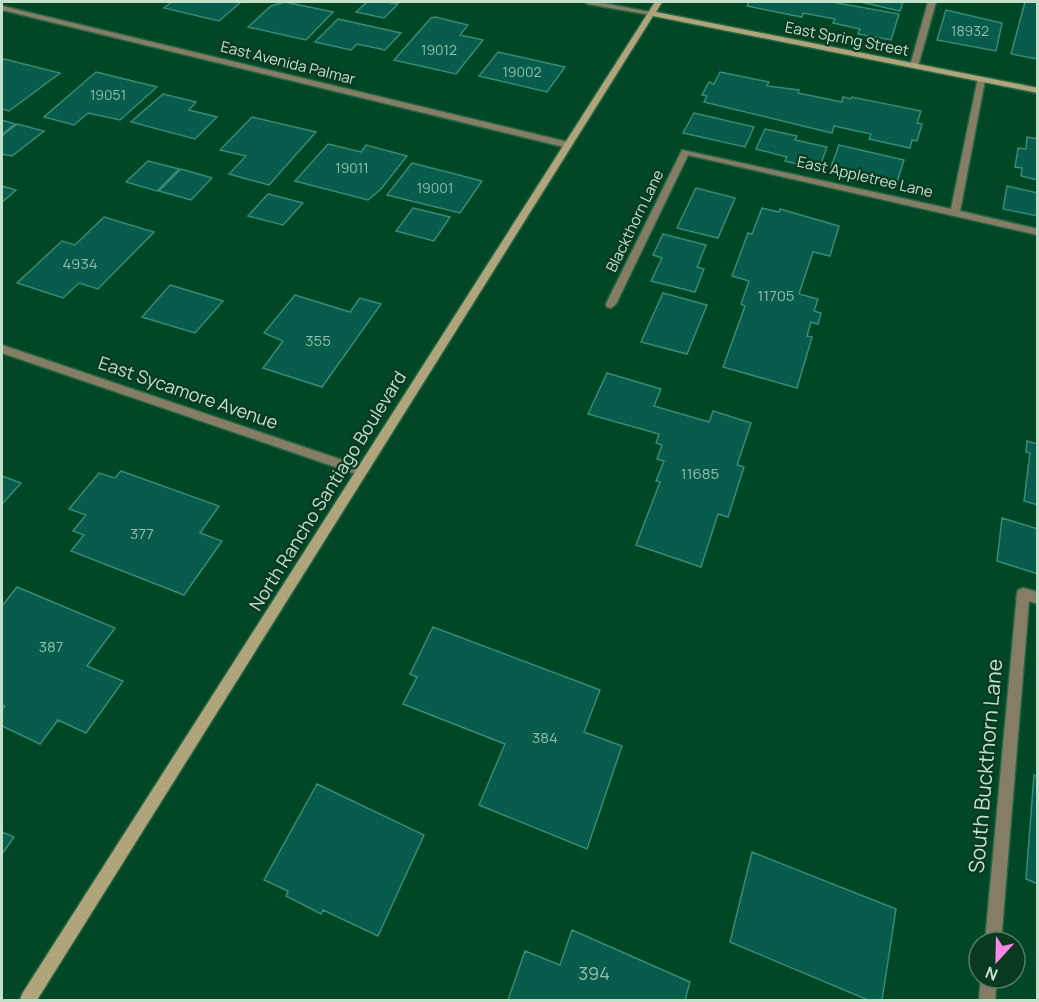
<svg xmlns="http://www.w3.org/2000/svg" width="1039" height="1002" viewBox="0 0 1039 1002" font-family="Manrope,sans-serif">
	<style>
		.building { fill: #075c4b; stroke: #378b77; stroke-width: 1.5 }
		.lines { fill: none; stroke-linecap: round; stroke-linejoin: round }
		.lane-casing { stroke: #276646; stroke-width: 3 }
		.street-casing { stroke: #276646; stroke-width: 3 }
		.secondary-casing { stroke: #276646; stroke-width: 3 }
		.lane { fill: #867e64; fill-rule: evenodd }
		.street { fill: #867e64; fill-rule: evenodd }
		.secondary { fill: #b0a47a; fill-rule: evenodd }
		.labels { text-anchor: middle; stroke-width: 4.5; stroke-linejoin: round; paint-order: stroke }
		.far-number-label { font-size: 14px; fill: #93bfaa }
		.far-street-label { font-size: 15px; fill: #c2e0ca; stroke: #093a20 }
		.number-label { font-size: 15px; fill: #93bfaa }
		.street-label { font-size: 18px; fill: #c2e0ca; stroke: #093a20 }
		.near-number-label { font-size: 18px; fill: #93bfaa }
		.near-street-label { font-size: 21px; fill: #c2e0ca; stroke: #093a20 }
	</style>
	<rect width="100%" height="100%" fill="#004725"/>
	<!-- building -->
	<path class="building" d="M172,2H241L219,21L164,8Z
		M285,2L333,12L306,40L248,27L271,6Z
		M367,2H386L398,4L384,18L356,12Z
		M749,2H832L899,14L891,40L858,34L860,29L833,23L835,19L803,13L802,17L747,6Z
		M861,2H903L900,11Z
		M1025,2H1038V59L1011,54Z
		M946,10L1002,23L996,51L937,40Z
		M435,17L468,25L460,35L483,40L456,74L394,60L431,18Z
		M338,19L401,33L385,50L357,44L351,50L315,42Z
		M498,52L565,67L547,92L479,76Z
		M4,59L60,73L9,111L2,109V61Z
		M96,72L157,87L120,120L88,113L74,125L44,117Z
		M720,72L769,82L767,86L799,90L798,93L842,102L843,97L851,99L852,97L921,111L917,123L922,124L917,141L912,140L910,148L869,139L871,134L834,126L832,133L704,102L707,96L702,95L709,82L714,84Z
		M163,94L196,102L189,110L217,117L195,139L131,122Z
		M694,113L754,127L745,147L683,133Z
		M252,117L316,132L269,185L229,174L246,156L220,150Z
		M2,120L15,124L2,134Z
		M17,124L44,131L12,156L2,154V136Z
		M765,129L797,136L795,140L827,147L819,169L785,161L787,157L756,149Z
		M1027,137L1038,139V180L1021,176L1022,168L1015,167L1018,148L1026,149Z
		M328,144L361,152L366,145L407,156L381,189L368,200L295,181Z
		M839,145L904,160L897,182L831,167Z
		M148,161L179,169L157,191L126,182Z
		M412,163L482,181L460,213L387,195Z
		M181,169L212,178L191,200L159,191Z
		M2,186L16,190L2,202Z
		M1007,186L1038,193V216L1003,209Z
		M696,188L735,198L718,238L677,228Z
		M268,194L303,203L283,225L248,216Z
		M413,208L450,217L434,241L396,231Z
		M762,208L779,212L780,209L839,226L830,256L813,252L799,294L818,299L814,311L821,313L818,324L811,322L807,336L812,337L797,388L723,367L745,306L741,304L749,281L732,276L748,233L752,234Z
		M104,217L154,232L98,289L79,283L63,298L17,283L62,241L75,245Z
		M663,234L706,245L697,267L704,269L695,292L651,281L662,258L653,255Z
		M170,285L223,301L195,333L142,317Z
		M663,293L707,305L687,354L641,342Z
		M295,295L350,312L360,298L381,304L322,387L263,368L283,341L264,333Z
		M607,373L661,389L654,406L709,422L713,411L751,423L737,465L744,467L728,517L718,514L701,567L636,545L660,482L656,481L664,461L657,459L662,445L656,443L659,434L588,414Z
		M1027,441L1038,444V505L1024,501L1030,453L1026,452Z
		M121,471L219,506L200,533L222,541L184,595L71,551L84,535L73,531L86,515L69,509L99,473L115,478Z
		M2,476L21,483L2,504Z
		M1002,518L1038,529V574L997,561Z
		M17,587L115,628L87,666L123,681L86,733L58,720L40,744L2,726V710L5,706L2,705V606Z
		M433,627L600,690L584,732L622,746L587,849L479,805L505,744L403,704L417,677L410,674Z
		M1034,775L1038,777V884L1026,879Z
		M317,784L424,835L378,936L323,910L321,914L286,896L288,891L264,880Z
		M2,832L14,837L2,854Z
		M752,852L896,909L882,1000H868L730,942Z
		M572,930L690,982L685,1000H508L525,951L560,965Z"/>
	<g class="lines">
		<defs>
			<path id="lane" d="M928,2H936L918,66L914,68L910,66Z"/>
			<path id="street" d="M585,2H598L655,13L651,15L588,4Z
				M2,6L568,142L572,145L568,148L2,10Z
				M978,78L985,80L960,211L1038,229V235L688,155L616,304L611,308L607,307L606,304L682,150L951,209Z
				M2,345L366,468L368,471L366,474L362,476L2,353Z
				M1023,588L1038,592V604L1029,601L1001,942H985L1017,594L1018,590Z
				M981,978H997L995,1000H979Z"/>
			<path id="secondary" d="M655,2H662L656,12L1038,88V93L653,16L37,1000H20L22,994Z"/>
		</defs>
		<!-- lane casing -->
		<use href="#lane" class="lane-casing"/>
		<!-- street casing -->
		<use href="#street" class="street-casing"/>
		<!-- secondary casing -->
		<use href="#secondary" class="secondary-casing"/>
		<!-- lane -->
		<use href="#lane" class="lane"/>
		<!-- street -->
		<use href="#street" class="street"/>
		<!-- secondary -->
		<use href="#secondary" class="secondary"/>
	</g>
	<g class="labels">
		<!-- far-number labels -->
		<g class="far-number-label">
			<text x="970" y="36">18932</text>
			<text x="439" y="55">19012</text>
			<text x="522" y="77">19002</text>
			<text x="108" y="100">19051</text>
			<text x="352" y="173">19011</text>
			<text x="435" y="193">19001</text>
		</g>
		<!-- far-street labels -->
		<g class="far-street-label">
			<text transform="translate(847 39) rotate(11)" y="5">East Spring Street</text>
			<text transform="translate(288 63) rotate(14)" y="5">East Avenida Palmar</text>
			<text transform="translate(865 177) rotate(13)" y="5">East Appletree Lane</text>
			<text transform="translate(635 221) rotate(-64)" y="5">Blackthorn Lane</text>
		</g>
		<!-- number labels -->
		<g class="number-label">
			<text x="80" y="269">4934</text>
			<text x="776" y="301">11705</text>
			<text x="318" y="346">355</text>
			<text x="700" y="479">11685</text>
			<text x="142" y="539">377</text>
			<text x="51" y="652">387</text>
			<text x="545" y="743">384</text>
		</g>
		<!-- street labels -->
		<g class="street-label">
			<text transform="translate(188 393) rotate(19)" y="6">East Sycamore Avenue</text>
			<text transform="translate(328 491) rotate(-58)" y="6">North Rancho Santiago Boulevard</text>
		</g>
		<!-- near-number labels -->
		<g class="near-number-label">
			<text x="594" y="980">394</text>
		</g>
		<!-- near-street labels -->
		<g class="near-street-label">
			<text transform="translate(986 766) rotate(-85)" y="7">South Buckthorn Lane</text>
		</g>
	</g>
	<!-- border -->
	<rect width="1039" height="1002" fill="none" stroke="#c2e0ca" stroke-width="6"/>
	<!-- north arrow -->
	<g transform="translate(997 960) rotate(202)"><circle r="28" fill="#093a20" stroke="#537c64" stroke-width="1.5"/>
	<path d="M0-4.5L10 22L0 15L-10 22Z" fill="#fb87e6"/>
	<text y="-9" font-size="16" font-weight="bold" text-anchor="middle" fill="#c2e0ca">N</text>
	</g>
</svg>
